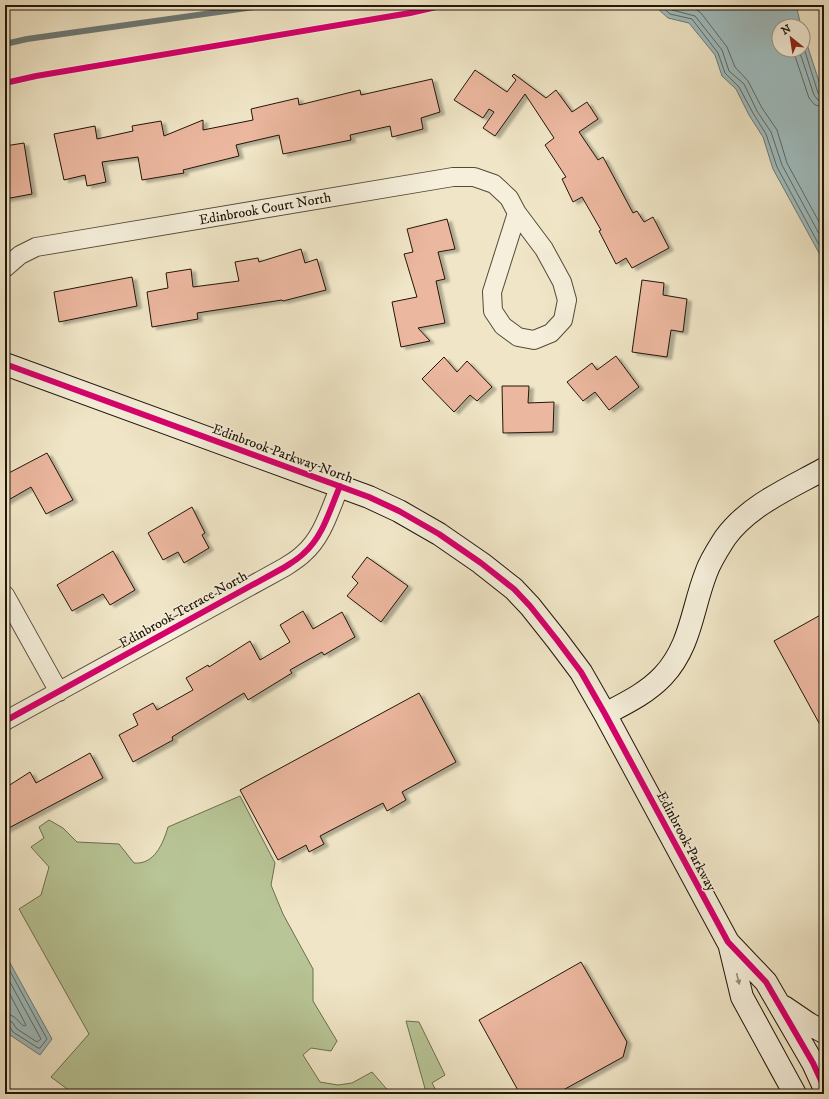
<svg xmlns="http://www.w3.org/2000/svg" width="829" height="1099" viewBox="0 0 829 1099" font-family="'IM FELL DW Pica',serif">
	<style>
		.green { fill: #b8c596; stroke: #6c6e50 }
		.water { fill: #9fbdc0; stroke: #6d7a77 }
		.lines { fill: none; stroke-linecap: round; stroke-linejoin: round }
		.shore { stroke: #606a64; stroke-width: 1 }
		.stream { stroke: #6d7a77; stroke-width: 6 }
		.building { fill: #ebb79f; stroke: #211609; filter: url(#shadow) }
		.street-casing { stroke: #554a38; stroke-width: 20 }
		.secondary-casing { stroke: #211609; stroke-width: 24 }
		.street { stroke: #f5efdb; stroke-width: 18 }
		.secondary { stroke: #f5efdb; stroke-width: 22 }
		.cycleway-casing { stroke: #f5efdb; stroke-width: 8 }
		.cycleway { stroke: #d6006c; stroke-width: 6 }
		.oneway { fill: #968d7c }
		.labels { text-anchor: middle; stroke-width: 3; stroke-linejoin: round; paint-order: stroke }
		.street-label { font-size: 14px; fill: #211609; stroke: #f5efdb }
	</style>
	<defs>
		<filter id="shadow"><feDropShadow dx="4.5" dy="2.5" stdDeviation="1" flood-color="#0004"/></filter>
	</defs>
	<rect width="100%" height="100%" fill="#f0e6c7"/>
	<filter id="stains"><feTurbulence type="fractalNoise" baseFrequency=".005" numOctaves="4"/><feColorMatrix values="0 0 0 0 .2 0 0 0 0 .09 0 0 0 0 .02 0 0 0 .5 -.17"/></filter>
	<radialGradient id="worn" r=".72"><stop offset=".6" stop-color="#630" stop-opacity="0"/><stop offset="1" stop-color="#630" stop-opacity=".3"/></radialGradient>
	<!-- green -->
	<path class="green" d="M240,796L275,863L271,885L283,914L313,969V1001L337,1041L331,1051L311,1048L303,1055L320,1082L338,1085L352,1083L372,1072L391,1094H74L51,1077L89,1034L19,909L41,895L49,867L31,847L44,838L39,827L49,820L63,828L77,842L119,844L134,863C154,865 163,844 168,827Z
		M406,1021L419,1022L445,1075L432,1083L438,1094H424L426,1092Z"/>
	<!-- water -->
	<path class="water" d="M656,5H796L801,26H779V50H803V32L824,97V262L773,169L763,137L749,115L736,89L722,76L715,55L689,23L668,18L657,8Z
		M5,954L52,1039L40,1055L10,1035L5,1026Z"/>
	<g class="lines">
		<!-- shore -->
		<path class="shore" d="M660,5L670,14L692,19L718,53L725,73L739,87L753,113L766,134L777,167L824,254
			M667,5L672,10L695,16L722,50L729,71L744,84L757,111L771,132L782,165L824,243
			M679,5L694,8L701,13L727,47L735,67L748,81L762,108L777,130L787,163L824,231
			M803,45L818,93L820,95L824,96
			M793,50L809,98L815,105L824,107
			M799,50L814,95L818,100L824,101
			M5,962L47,1039L40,1048H38L13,1032L9,1026L5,1025
			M5,973L41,1039L37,1042L17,1029L12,1022L5,1020
			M5,985L26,1025L24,1026C16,1021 17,1015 5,1014"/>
		<!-- stream -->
		<path class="stream" d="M5,44L27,39L268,5"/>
	</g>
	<!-- building -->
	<path class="building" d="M475,70L507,92L516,80L512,76L514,74L546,98L556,90L572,112L587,102L598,119L579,132L598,160L603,157L633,213L637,211L644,222L653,217L669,248L632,268L626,258L616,264L599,231L601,230L582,197L573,202L562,179L566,177L545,145L554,138L525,94L495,136L483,128L494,112L489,109L483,118L454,100Z
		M432,79L440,112L421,118L423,129L392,137L390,126L350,135L351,140L283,154L279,135L236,145L239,156L183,170L184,173L142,180L138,157L102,162L106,182L87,186L85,175L64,180L54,134L95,126L97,139L133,131L132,126L161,121L164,136L203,120V130L253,120L251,109L298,98L299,105L360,90L361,95Z
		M24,143L32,194L5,199V146Z
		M447,219L455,249L438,252L445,279L436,281L445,323L418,328L430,341L401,347L392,302L417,297L404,254L413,252L407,229Z
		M301,249L305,263L317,259L326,290L283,301L282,300L197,313L198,319L152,327L147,292L168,288L166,273L191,269L193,287L239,281L235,262L258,258L259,262Z
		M132,277L137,306L59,322L54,292Z
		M642,280L664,283L663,295L687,299L683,332L671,330L667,357L632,352Z
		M616,356L639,387L609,410L595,392L583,401L567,382L592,363L597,370Z
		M444,357L457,372L467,361L492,387L477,401L470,395L454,412L422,379Z
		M502,386H529L528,403L554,402L553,432L503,433Z
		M47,453L73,500L46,514L31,487L5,502V475Z
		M192,507L205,533L202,535L209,548L184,563L178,552L163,560L148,533Z
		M113,551L135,590L110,605L103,594L72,611L57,585Z
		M367,557L408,586L381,622L347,596L358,583L352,577Z
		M303,611L313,629L342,612L355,637L324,655L322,652L290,670L292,673L248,700L244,693L172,737L173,740L133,762L119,735L138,725L133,714L153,703L157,710L193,690L186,678L208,665L209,667L250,641L260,660L290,642L280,625Z
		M824,613V732L774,641Z
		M419,693L456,762L402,792L406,800L387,811L383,803L320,836L324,844L309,852L306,845L278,860L240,790Z
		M90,753L103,778L5,830V788L30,772L36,783Z
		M581,962L627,1042L623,1057L556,1094H520L479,1020Z"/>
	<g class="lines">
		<defs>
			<path id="street" d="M5,268L20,255L36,247L453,177H474L494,184L509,198L517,213L544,249L562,282L567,300L563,320L551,333L534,340L518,337L503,326L493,311L492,292L517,213
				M5,595L59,692
				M5,721L285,567C291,563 298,559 303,554C323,537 330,509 340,486"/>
			<path id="secondary" d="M5,364L369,497L399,511L439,534L481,563L514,589L530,606L557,640L581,672L605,714L728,942L766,982L813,1063L824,1087
				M605,714C626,703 647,693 663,676C691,646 692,609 706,573C710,561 718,549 725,538C749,505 790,488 824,469
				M729,943L742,997L795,1094
				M784,1007L809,1024L824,1032"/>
		</defs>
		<!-- street casing -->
		<use href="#street" class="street-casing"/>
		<!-- secondary casing -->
		<use href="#secondary" class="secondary-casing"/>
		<!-- street -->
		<use href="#street" class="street"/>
		<!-- secondary -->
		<use href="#secondary" class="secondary"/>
		<defs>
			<path id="cycleway" d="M5,83L36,76L410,13L445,5
				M5,364L369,497L399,511L439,534L481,563L514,589L530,606L557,640L581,672L605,714L728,942L766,982L813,1063L824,1087
				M5,721L285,567C291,563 298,559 303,554C323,537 330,509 340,486"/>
		</defs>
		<!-- cycleway casing -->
		<use href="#cycleway" class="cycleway-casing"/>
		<!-- cycleway -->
		<use href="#cycleway" class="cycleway"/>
	</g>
	<!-- one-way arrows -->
	<defs><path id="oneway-solid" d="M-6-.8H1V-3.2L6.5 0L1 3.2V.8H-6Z"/></defs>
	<use class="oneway" href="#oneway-solid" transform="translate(738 979) rotate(76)"/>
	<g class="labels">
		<!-- street labels -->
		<g class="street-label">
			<text transform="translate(265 208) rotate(-10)" y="5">Edinbrook Court North</text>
			<text transform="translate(283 453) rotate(20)" y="5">Edinbrook Parkway North</text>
			<text transform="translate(183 609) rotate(-29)" y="5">Edinbrook Terrace North</text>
			<text transform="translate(687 841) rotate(62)" y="5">Edinbrook Parkway</text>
		</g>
	</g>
	<!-- margin -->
	<rect width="829" height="1099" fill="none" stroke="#f0e6c7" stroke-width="20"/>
	<rect x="6" y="6" width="817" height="1087" fill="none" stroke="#211609" stroke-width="2"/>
	<rect x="10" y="10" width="809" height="1079" fill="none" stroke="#211609"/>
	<!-- north arrow -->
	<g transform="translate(791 38) rotate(330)"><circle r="19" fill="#f5efdb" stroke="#a09887"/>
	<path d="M0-3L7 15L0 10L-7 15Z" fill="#8f2418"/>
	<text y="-6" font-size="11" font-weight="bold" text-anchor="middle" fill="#211609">N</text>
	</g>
	<rect width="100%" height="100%" filter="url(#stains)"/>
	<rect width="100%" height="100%" fill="url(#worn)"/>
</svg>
